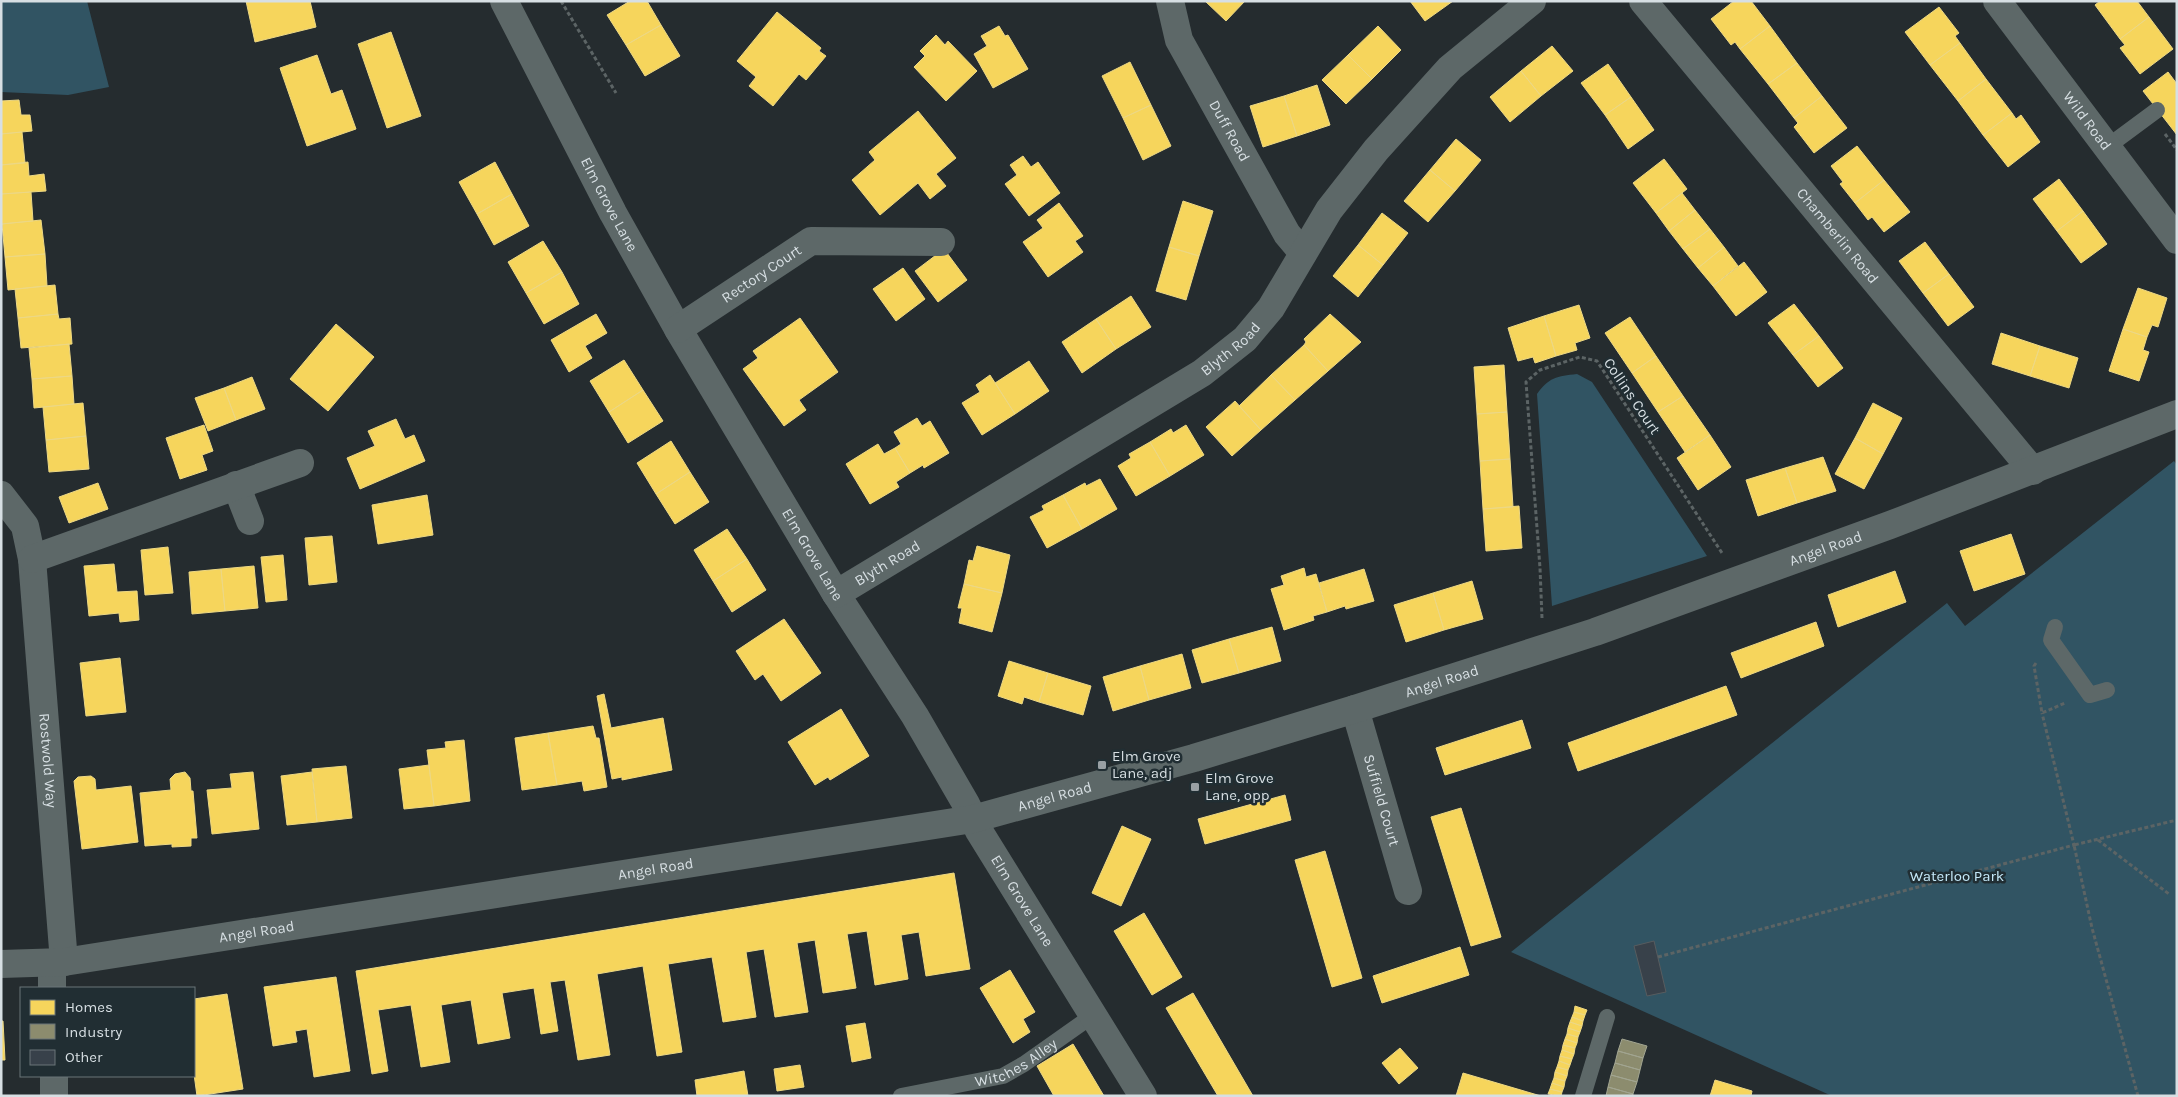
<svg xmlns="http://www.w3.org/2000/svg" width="2178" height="1097" viewBox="0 0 2178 1097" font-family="Karla,sans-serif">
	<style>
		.green { fill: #315463 }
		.homes { fill: #f6d55c; stroke: #edd884 }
		.industry { fill: #8c8c6e; stroke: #a2a591 }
		.building { fill: #38414a; stroke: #575c5f }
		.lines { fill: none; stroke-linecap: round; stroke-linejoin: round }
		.path { stroke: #5c6465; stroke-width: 3; stroke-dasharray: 4 2.5; stroke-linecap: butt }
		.service { stroke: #5d6868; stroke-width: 16 }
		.minor { stroke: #5d6868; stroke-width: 28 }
		.tertiary { stroke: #5d6868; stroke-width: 28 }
		.poi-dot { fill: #99a0a4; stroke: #212e33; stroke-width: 2 }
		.labels { text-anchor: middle; stroke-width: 5; stroke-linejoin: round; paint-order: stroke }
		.street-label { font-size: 15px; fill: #d7dfe3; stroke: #212e33 }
		.poi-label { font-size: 15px; fill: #d7dfe3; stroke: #212e33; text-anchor: start }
		.park-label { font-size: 15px; fill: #c5e9f9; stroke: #212e33 }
	</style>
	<rect width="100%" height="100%" fill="#252c2f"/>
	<!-- green -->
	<path class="green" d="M1,1H87L109,87L68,95L1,92Z
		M1577,374L1592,382L1707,556L1552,606L1537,394C1548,378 1557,376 1577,374Z
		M2174,461L2177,465V1096H1832L1511,952L1947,603L1965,626Z"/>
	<!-- homes -->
	<path class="homes" d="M246,1H310L316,27L255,42Z
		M630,1H647L661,25L626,45L607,15Z
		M1205,1H1245L1226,21Z
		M1410,1H1453L1425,21Z
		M1734,1H1751L1770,26L1740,49L1735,42L1731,45L1711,19Z
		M2100,1H2137L2149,17L2120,39L2095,5Z
		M1939,7L1959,33L1955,36L1960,43L1930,65L1905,32Z
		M777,12L821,48L819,51L826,56L806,80L799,74L773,106L749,86L756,77L737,61Z
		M2149,17L2173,49L2140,74L2120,48L2125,45L2120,39Z
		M661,25L680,56L645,76L626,45Z
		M999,26L1005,36L1008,35L1028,69L993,88L974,54L987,46L981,36Z
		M1378,26L1401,50L1372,79L1348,55Z
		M1770,26L1797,63L1768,84L1740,49Z
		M391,32L421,116L387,128L358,44Z
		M936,35L945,45L948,41L977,71L946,101L914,67L925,56L920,51Z
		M1960,43L1986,79L1958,101L1930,65Z
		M1552,46L1573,71L1541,96L1521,71Z
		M317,55L331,94L342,90L356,129L307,146L280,68Z
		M1348,55L1372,79L1346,104L1322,80Z
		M1130,62L1151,105L1123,118L1102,76Z
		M1797,63L1822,96L1794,118L1768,84Z
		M1608,64L1631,97L1605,115L1581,83Z
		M1521,71L1541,96L1510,122L1490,97Z
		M2168,72L2177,84V135L2143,91Z
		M1986,79L2012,113L1983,135L1958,101Z
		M1317,85L1330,125L1297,136L1284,96Z
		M1284,96L1297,136L1263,147L1250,106Z
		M1822,96L1847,128L1814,153L1794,127L1798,123L1794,118Z
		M1631,97L1654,130L1628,149L1605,115Z
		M19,100L21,115H30L32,131L1,134V101Z
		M1151,105L1171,146L1143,160L1123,118Z
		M918,111L956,158L936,174L946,186L930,199L918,183L880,215L852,180L875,160L869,152Z
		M2012,113L2016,119L2021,115L2040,142L2008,167L1983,135Z
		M22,132L25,163L1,165V134Z
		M1456,139L1481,160L1455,191L1430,170Z
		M1857,146L1884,180L1855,203L1840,184L1843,182L1831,166Z
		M1023,156L1031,167L1038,162L1060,193L1029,216L1005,184L1017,175L1010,165Z
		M1664,159L1687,189L1656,213L1633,183Z
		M28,162L29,176L44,174L46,191L1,194V165Z
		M495,162L512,194L477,214L459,182Z
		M1430,170L1455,191L1428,222L1404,201Z
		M2059,179L2083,211L2057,231L2033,199Z
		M1884,180L1910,212L1884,232L1872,217L1868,220L1855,203Z
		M31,192L33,221L1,224V194Z
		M1682,193L1695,210L1669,231L1656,213Z
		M512,194L529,226L494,245L477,214Z
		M1183,201L1213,211L1199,256L1169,247Z
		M1059,203L1083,236L1075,241L1083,252L1048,277L1023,242L1043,228L1037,220Z
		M1695,210L1710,229L1683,249L1669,231Z
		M2083,211L2107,244L2081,263L2057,231Z
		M1382,213L1408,233L1383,265L1358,245Z
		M41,220L45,254L5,257L2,224Z
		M1710,229L1724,247L1698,268L1683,249Z
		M543,241L562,272L526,293L508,262Z
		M1925,242L1949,274L1923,293L1899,261Z
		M1358,245L1383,265L1358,297L1333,276Z
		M1169,247L1199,256L1186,300L1156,291Z
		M1724,247L1738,266L1713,286L1698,268Z
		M944,249L967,280L938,302L915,271Z
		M45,254L47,286L8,290L5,257Z
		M1744,262L1767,292L1736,316L1713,286Z
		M903,268L925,299L896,321L873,289Z
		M562,272L579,304L544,324L526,293Z
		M1949,274L1974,307L1948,326L1923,293Z
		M55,285L58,314L18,318L15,289Z
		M2138,288L2167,298L2158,327L2152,325L2147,337L2123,329Z
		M1131,296L1151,327L1116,349L1096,319Z
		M1794,304L1819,336L1793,355L1768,323Z
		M1579,305L1590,338L1575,343L1577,350L1556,356L1544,316Z
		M58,314L59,319L70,318L72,344L21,348L18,318Z
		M596,314L607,333L585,346L592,358L569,372L551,340Z
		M1330,314L1361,342L1328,371L1304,345L1306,342L1304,339Z
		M1544,316L1556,356L1535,363L1533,357L1518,361L1508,328Z
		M1630,317L1656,356L1632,373L1605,333Z
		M800,318L838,372L799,400L806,410L784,426L743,369L758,358L753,351Z
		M1096,319L1116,349L1082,373L1062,342Z
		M336,324L374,357L328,411L290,379Z
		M2123,329L2147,337L2143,350L2149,352L2139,381L2109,371Z
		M2001,333L2040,346L2030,376L1992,364Z
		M1819,336L1843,368L1818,387L1793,355Z
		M69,344L72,376L32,379L29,348Z
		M1304,345L1328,371L1295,400L1271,375Z
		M2040,346L2078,358L2069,388L2030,376Z
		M1656,356L1683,396L1658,412L1632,373Z
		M624,360L643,390L609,412L590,381Z
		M1029,361L1049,391L1015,414L995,383Z
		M1504,365L1507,412L1477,414L1474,367Z
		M990,375L1015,414L982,435L962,403L980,392L976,385Z
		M1271,375L1295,400L1261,430L1239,406Z
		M72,376L74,404L34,408L32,379Z
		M252,377L265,409L236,420L224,388Z
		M224,388L236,420L208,431L195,398Z
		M643,390L663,421L628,443L609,412Z
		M1683,396L1710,435L1685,452L1658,412Z
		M1235,401L1261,430L1232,456L1206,427Z
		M83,403L86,436L46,440L43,407Z
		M1873,403L1902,418L1883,454L1855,438Z
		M1507,412L1510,459L1480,461L1477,414Z
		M917,418L922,426L930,421L949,453L924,468L923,465L910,473L895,448L901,444L894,432Z
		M396,419L405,439L414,435L425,461L360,489L347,458L375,446L368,431Z
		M204,425L213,451L202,455L207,470L180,479L166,438Z
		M1186,425L1204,455L1170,476L1150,442L1171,429L1173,433Z
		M1710,435L1731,467L1698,490L1677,458Z
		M86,436L89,469L49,472L46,440Z
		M1855,438L1883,454L1864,489L1835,474Z
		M671,441L690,472L656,494L637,463Z
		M1150,442L1170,476L1136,496L1118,466L1131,458L1129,454Z
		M878,444L884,454L895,448L910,473L896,482L899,487L870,504L846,464Z
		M1823,457L1836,491L1797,503L1785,468Z
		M1510,459L1513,507L1483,509L1480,461Z
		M1785,468L1797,503L1758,516L1746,480Z
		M690,472L709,502L675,524L656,494Z
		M1100,479L1117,509L1082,529L1063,495L1085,483L1086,486Z
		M98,483L108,509L69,523L59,497Z
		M427,495L433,535L378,544L372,505Z
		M1063,495L1082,529L1047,548L1030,517L1044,510L1042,506Z
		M1519,506L1522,548L1486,551L1483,509Z
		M727,529L747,559L713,581L694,550Z
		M2011,534L2025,574L1974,591L1960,551Z
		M332,536L337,582L309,585L305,538Z
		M977,546L1010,555L1002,593L964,584L969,560L973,561Z
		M168,547L173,593L145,595L141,550Z
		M283,555L287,600L266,602L261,557Z
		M747,559L766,590L732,612L713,581Z
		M114,564L117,592L137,591L139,620L120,622L119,613L89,616L84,566Z
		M254,566L258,608L225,611L221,569Z
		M1304,568L1306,577L1316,574L1327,612L1313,616L1314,620L1284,630L1271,589L1284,585L1281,576Z
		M221,569L225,611L192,614L189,572Z
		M1364,569L1374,601L1346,609L1345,606L1327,612L1319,583Z
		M1895,571L1906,602L1838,627L1828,595Z
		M1472,581L1483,619L1444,630L1433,593Z
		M964,584L1002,593L992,632L959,623L962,608H958Z
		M1433,593L1444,630L1406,642L1394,605Z
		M784,619L821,673L781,701L763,674L755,680L736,651Z
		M1816,622L1824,646L1741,678L1731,653Z
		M1272,627L1281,661L1239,673L1229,639Z
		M1229,639L1239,673L1202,683L1192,650Z
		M1182,654L1191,688L1149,700L1140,666Z
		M120,658L126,712L86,716L80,663Z
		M1009,661L1048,673L1039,702L1024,697L1022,704L998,696Z
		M1140,666L1149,700L1113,711L1103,677Z
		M1048,673L1091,686L1083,715L1039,702Z
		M1726,686L1737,715L1578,771L1568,743Z
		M604,694L611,728L663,718L672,770L622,780V777L612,779L597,696Z
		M841,709L869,756L830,780L828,777L815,785L788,742Z
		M1522,720L1531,748L1445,775L1436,748Z
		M593,726L596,738H599L607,787L584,791L582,781L557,785L548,733Z
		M548,733L557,785L522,790L515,738Z
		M464,740L470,801L434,806L427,750L446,748L445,742Z
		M429,765L434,806L404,809L399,769Z
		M346,766L352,818L317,822L312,769Z
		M185,772L190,778L191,791H193L197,838H191V846L172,847V844L145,846L140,793L171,790L170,779L175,774Z
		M253,772L259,829L212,834L207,790L232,788L230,774Z
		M312,772L317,822L287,825L281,776Z
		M91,776L95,779L96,790L131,786L138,842L82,849L74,781L78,777Z
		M1285,795L1291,820L1205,844L1198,819Z
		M1461,808L1501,937L1471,946L1431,817Z
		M1122,826L1151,839L1121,906L1092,893Z
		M1325,851L1362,978L1332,987L1295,860Z
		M954,873L970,969L926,976L919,932L901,935L908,979L875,985L867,931L847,934L856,988L823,993L815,940L797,943L808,1012L775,1017L764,949L746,952L756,1017L723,1022L712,957L668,964L682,1052L657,1056L643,966L597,974L610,1055L578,1060L565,980L550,982L558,1031L541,1034L534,988L502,993L510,1038L478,1044L471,1000L441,1005L450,1062L421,1067L411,1005L378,1010L388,1071L372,1074L356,971Z
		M1144,913L1182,977L1152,995L1114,931Z
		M1460,947L1469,975L1382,1003L1373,976Z
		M1010,970L1035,1012L1023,1019L1030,1032L1013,1043L980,988Z
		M336,977L350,1071L314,1077L307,1029L295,1031L297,1042L273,1046L264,987Z
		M1193,993L1253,1096H1218L1166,1008Z
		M227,994L243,1089L197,1096L194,1074V999Z
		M1575,1006L1587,1010L1585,1015L1574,1012Z
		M1574,1012L1585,1015L1583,1021L1572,1017Z
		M1572,1017L1583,1021L1582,1026L1570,1022Z
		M1,1021H3L5,1060H1Z
		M1570,1022L1582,1026L1580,1032L1568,1028Z
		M865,1023L871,1058L852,1062L846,1026Z
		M1568,1028L1580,1032L1578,1037L1567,1034Z
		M1567,1034L1578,1037L1577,1043L1565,1039Z
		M1565,1039L1577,1043L1575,1048L1563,1045Z
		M1073,1044L1104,1096H1054L1037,1066Z
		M1563,1045L1575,1048L1574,1054L1562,1050Z
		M1400,1048L1418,1068L1399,1084L1382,1063Z
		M1562,1050L1574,1054L1572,1059L1560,1056Z
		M1560,1056L1572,1059L1570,1065L1559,1061Z
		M1559,1061L1570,1065L1568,1070L1557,1067Z
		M800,1065L804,1087L777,1091L774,1069Z
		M1557,1067L1568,1070L1567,1076L1555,1072Z
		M744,1071L748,1096H697L695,1080Z
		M1555,1072L1567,1076L1565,1081L1554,1078Z
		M1463,1073L1541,1096H1456Z
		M1554,1078L1565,1081L1564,1087L1552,1083Z
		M1715,1080L1752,1091L1751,1096H1710Z
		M1552,1083L1564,1087L1562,1092L1550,1089Z
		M1550,1089L1562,1092L1561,1096L1548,1094Z"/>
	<!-- industry -->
	<path class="industry" d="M1622,1039L1647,1046L1643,1058L1618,1051Z
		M1618,1051L1643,1058L1640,1070L1615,1063Z
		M1615,1063L1640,1070L1637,1082L1611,1075Z
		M1611,1075L1637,1082L1633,1094L1608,1087Z
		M1608,1087L1633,1094V1096H1606Z"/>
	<!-- building -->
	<path class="building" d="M1654,941L1666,992L1647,996L1634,946Z"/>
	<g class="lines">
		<!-- path -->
		<path class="path" d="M561,1L616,93
			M2165,134L2177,150
			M1542,618L1540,568L1526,382L1540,370L1580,357L1597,361L1722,553
			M2036,663L2034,666L2042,713L2065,703
			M2098,840L2169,894
			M1658,957L2074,845L2042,713
			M2138,1096L2092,928L2074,845L2177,820"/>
		<!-- service -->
		<g class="service">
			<path d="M2107,147L2157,110"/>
			<path d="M2055,627L2051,640L2090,695L2107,690"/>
			<path id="s1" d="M901,1096L1003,1076L1024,1064L1092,1016"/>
			<path d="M1583,1096L1607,1017"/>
		</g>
		<!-- minor -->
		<g class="minor">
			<path id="s2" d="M504,1L613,213L678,329L836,594L915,716L966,804L979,831L1143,1096"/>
			<path id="s3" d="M1170,1L1179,40L1287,234L1303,253"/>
			<path id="s4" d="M1643,1L2033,471"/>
			<path id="s5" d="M1997,1L2177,240"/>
			<path id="s6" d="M678,329L811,241L941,242"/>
			<path d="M236,485L250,521"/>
			<path id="s7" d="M1,495L25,526L32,559L64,962"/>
			<path d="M32,559L300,463"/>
			<path id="s8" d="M836,594L1202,373L1245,339L1271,308L1329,210L1376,150L1450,68L1532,1"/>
			<path id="s9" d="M1355,709L1408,891"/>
			<path d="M52,963V988"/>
			<path d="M54,1076V1096"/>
		</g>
		<!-- tertiary -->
		<path class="tertiary" id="s10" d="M1,964L64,962L973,819L1194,758L1355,709L1595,632L1890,525L2177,414"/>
	</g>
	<!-- markers -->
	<g class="poi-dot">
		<rect x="1097" y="760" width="10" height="10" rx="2.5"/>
		<rect x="1190" y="782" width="10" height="10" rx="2.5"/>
	</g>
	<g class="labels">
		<!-- street labels -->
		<g class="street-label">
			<text dy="5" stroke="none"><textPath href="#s5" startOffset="150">Wild Road</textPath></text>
			<text dy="5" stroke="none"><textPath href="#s3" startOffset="144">Duff Road</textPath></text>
			<text dy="5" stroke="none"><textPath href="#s2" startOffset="229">Elm Grove Lane</textPath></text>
			<text dy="5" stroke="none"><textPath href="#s4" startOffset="305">Chamberlin Road</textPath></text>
			<text dy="5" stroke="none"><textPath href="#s6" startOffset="100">Rectory Court</textPath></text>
			<text dy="5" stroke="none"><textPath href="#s8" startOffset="465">Blyth Road</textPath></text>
			<text transform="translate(1632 396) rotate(56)" y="5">Collins Court</text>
			<text dy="5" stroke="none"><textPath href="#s10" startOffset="1878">Angel Road</textPath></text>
			<text dy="5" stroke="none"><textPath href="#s2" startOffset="634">Elm Grove Lane</textPath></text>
			<text dy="5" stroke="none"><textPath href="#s8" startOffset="60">Blyth Road</textPath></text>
			<text dy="5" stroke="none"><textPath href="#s10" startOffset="1472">Angel Road</textPath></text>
			<text dy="5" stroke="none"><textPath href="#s7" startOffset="275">Rostwold Way</textPath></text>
			<text dy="5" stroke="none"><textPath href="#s10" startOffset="1068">Angel Road</textPath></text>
			<text dy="5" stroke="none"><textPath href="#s9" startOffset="95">Suffield Court</textPath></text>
			<text dy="5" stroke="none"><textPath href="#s10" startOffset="662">Angel Road</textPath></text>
			<text dy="5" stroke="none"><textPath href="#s2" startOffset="1039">Elm Grove Lane</textPath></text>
			<text dy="5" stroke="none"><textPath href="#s10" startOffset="258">Angel Road</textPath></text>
			<text dy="5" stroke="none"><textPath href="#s1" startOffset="121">Witches Alley</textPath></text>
		</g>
		<!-- poi labels -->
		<g class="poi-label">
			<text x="1112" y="761">Elm Grove<tspan x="1112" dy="17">Lane, adj</tspan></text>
			<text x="1205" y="783">Elm Grove<tspan x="1205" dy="17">Lane, opp</tspan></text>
		</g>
		<!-- park labels -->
		<g class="park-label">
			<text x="1957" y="881">Waterloo Park</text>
		</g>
	</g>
	<!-- border -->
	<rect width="2178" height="1097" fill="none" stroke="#d7dfe3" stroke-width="5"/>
	<!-- legend -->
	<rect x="20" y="987" width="175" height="90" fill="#212e33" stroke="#6a7579"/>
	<rect x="30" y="1000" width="25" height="15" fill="#f6d55c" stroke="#6a7579"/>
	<text x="65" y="1012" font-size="15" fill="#d7dfe3">Homes</text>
	<rect x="30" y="1024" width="25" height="15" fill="#8c8c6e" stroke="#6a7579"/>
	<text x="65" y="1037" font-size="15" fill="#d7dfe3">Industry</text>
	<rect x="30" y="1050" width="25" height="15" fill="#38414a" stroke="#6a7579"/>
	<text x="65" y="1062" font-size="15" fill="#d7dfe3">Other</text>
</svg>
